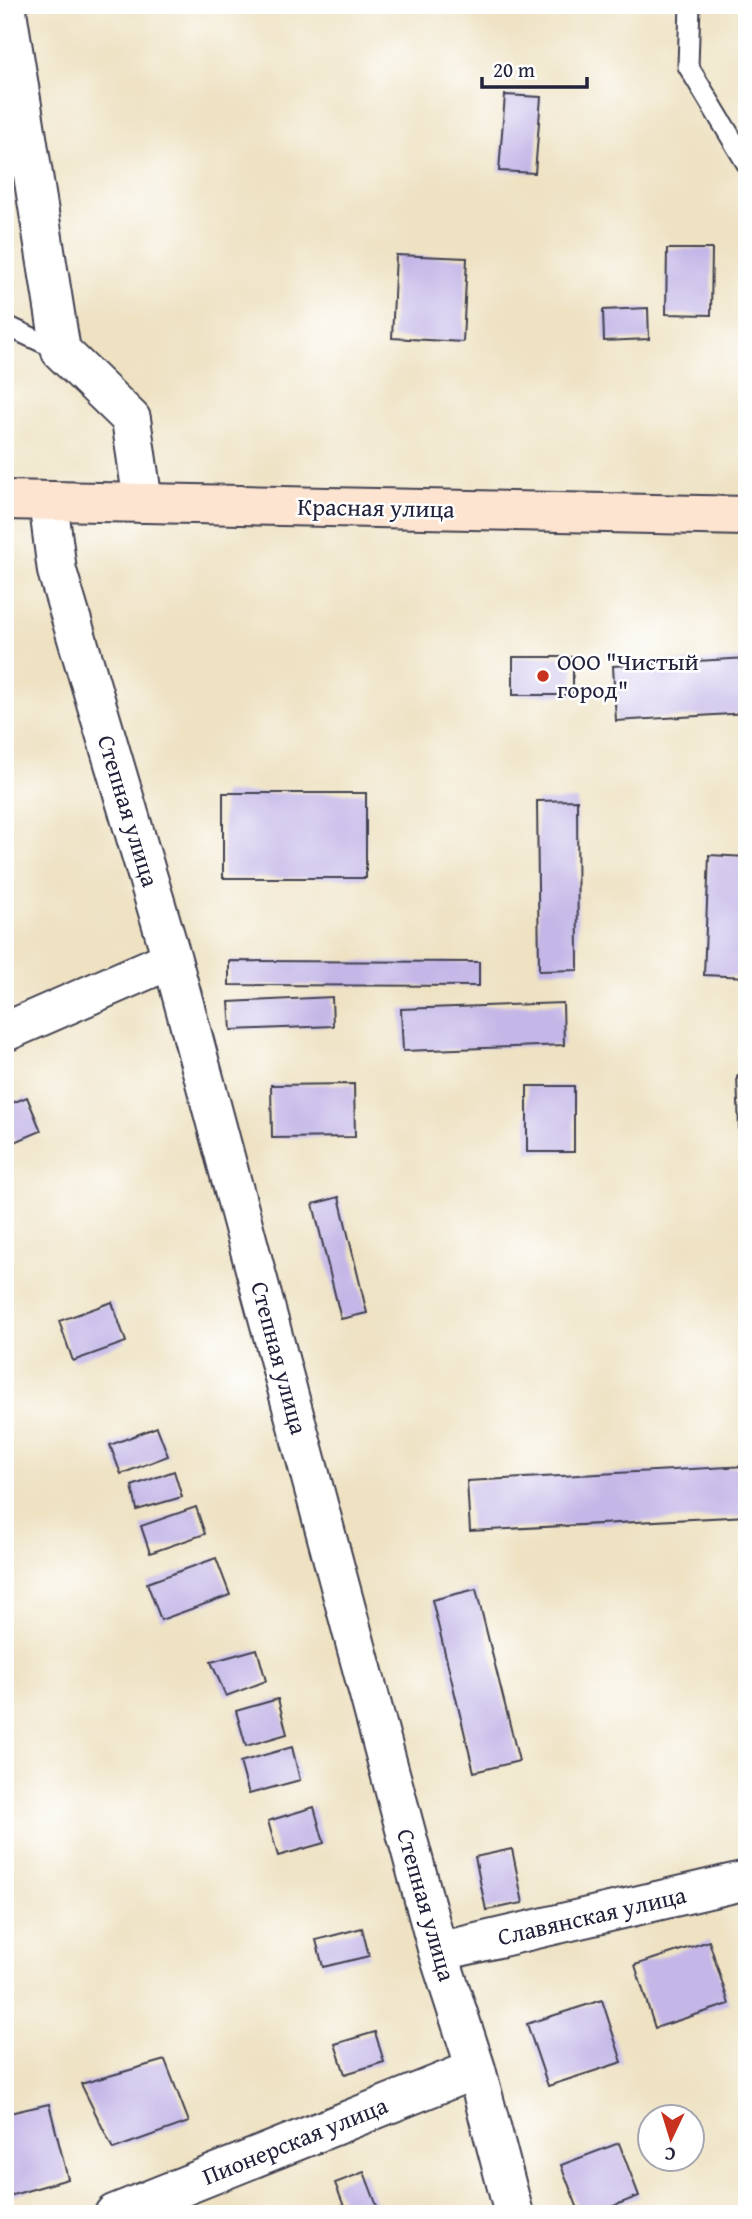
<svg xmlns="http://www.w3.org/2000/svg" width="752" height="2219" viewBox="0 0 752 2219" font-family="'Gentium Book Plus',serif">
	<style>
		.building { fill: #c4b7e7 }
		.lines { fill: none; stroke-linecap: round; stroke-linejoin: round }
		.lane-casing { stroke: #413f4f; stroke-width: 23 }
		.street-casing { stroke: #413f4f; stroke-width: 42 }
		.secondary-casing { stroke: #413f4f; stroke-width: 42 }
		.lane { stroke: #fff; stroke-width: 19 }
		.street { stroke: #fff; stroke-width: 38 }
		.secondary { stroke: #fde4d1; stroke-width: 38 }
		.poi-dot { fill: #c8321e; stroke: #fff; stroke-width: 2.5 }
		.labels { text-anchor: middle; stroke-width: 5; stroke-linejoin: round; paint-order: stroke }
		.street-label { font-size: 24px; fill: #22223b; stroke: #fff }
		.poi-label { font-size: 24px; fill: #22223b; stroke: #fff; text-anchor: start }
	</style>
	<rect width="100%" height="100%" fill="#fff"/>
	<filter id="ink" filterUnits="userSpaceOnUse"><feTurbulence type="fractalNoise" baseFrequency=".0143" numOctaves="2"/><feDisplacementMap in="SourceGraphic" scale="14" xChannelSelector="R" yChannelSelector="G"/><feConvolveMatrix kernelMatrix="1 2 1 2 8 2 1 2 1" color-interpolation-filters="sRGB"/></filter>
	<filter id="wash" filterUnits="userSpaceOnUse"><feTurbulence type="fractalNoise" baseFrequency=".00686" numOctaves="4" result="noise"/><feDisplacementMap in="SourceGraphic" scale="28" xChannelSelector="R" yChannelSelector="G"/><feGaussianBlur stdDeviation="1.57" result="paint"/><feColorMatrix in="noise" values="0 0 0 0 0 0 0 0 0 0 0 0 0 0 0 0 0 1.4 0 .05"/><feComposite in="paint" operator="in"/></filter>
	<g filter="url(#wash)">
		<rect width="100%" height="100%" fill="#eee2c3"/>
		<g id="blocks">
			<!-- building -->
			<path class="building" d="M505,95L541,97L535,173L499,171Z
				M667,249H712L711,315L666,314Z
				M396,255L467,258L463,342L392,338Z
				M648,308L649,339L604,341L603,310Z
				M513,657H573V695H513Z
				M747,658V713L616,721L613,666Z
				M223,793H366V878H223Z
				M577,800L578,970L539,971L537,801Z
				M709,855L747,857V977L704,975Z
				M229,961L479,962V986L229,985Z
				M332,997L333,1026L231,1030L229,1002Z
				M563,1003L564,1045L403,1051L401,1009Z
				M747,1075V1129H739L737,1076Z
				M354,1084L355,1137L272,1138L271,1085Z
				M527,1086H574V1152H527Z
				M27,1097L41,1131L15,1142L5,1118V1106Z
				M339,1197L367,1313L341,1319L313,1204Z
				M112,1302L126,1342L73,1361L59,1321Z
				M157,1427L168,1456L121,1474L110,1445Z
				M747,1466V1516L470,1531L467,1481Z
				M174,1471L182,1497L137,1510L132,1486Z
				M196,1507L205,1534L150,1553L141,1526Z
				M216,1558L230,1595L161,1620L147,1583Z
				M476,1589L519,1761L474,1772L432,1600Z
				M257,1649L266,1681L226,1696L211,1662Z
				M278,1699L287,1734L246,1746L236,1711Z
				M292,1747L300,1780L249,1794L240,1762Z
				M314,1807L324,1843L278,1856L268,1821Z
				M512,1849L523,1903L486,1910L475,1857Z
				M362,1928L369,1956L323,1967L316,1940Z
				M709,1941L729,2004L655,2028L635,1965Z
				M602,2000L622,2062L548,2086L527,2024Z
				M375,2032L384,2062L345,2074L335,2044Z
				M165,2060L189,2122L113,2149L81,2084Z
				M49,2104L68,2179L9,2196L5,2185V2114Z
				M619,2143L639,2196L593,2214H580L561,2165Z
				M364,2172L380,2214H347L335,2183Z"/>
		</g>
	</g>
	<g filter="url(#ink)">
		<use href="#blocks" fill-opacity="0" stroke="#413f4f" stroke-width="2"/>
		<g class="lines">
			<defs>
				<path id="lane" d="M690,5L688,66L747,164
					M5,325L61,351"/>
				<path id="street" d="M6,5L61,351L131,419L143,503
					M48,501L57,571L172,959L438,1952L476,2069L514,2214
					M5,1032L172,959
					M438,1952L747,1880
					M114,2214L476,2069"/>
				<path id="secondary" d="M5,500L747,516"/>
			</defs>
			<!-- lane casing -->
			<use href="#lane" class="lane-casing"/>
			<!-- street casing -->
			<use href="#street" class="street-casing"/>
			<!-- secondary casing -->
			<use href="#secondary" class="secondary-casing"/>
			<!-- lane -->
			<use href="#lane" class="lane"/>
			<!-- street -->
			<use href="#street" class="street"/>
			<!-- secondary -->
			<use href="#secondary" class="secondary"/>
		</g>
	</g>
	<!-- markers -->
	<circle class="poi-dot" cx="543" cy="676" r="7"/>
	<g class="labels">
		<!-- street labels -->
		<g class="street-label">
			<text transform="translate(376 508) rotate(1)" y="8">Красная улица</text>
			<text transform="translate(128 811) rotate(73)" y="8">Степная улица</text>
			<text transform="translate(279 1358) rotate(75)" y="8">Степная улица</text>
			<text transform="translate(426 1905) rotate(74)" y="8">Степная улица</text>
			<text transform="translate(592 1916) rotate(-13)" y="8">Славянская улица</text>
			<text transform="translate(295 2141) rotate(-22)" y="8">Пионерская улица</text>
		</g>
		<!-- poi labels -->
		<g class="poi-label">
			<text x="557" y="670">ООО "Чистый<tspan x="557" dy="28">город"</tspan></text>
		</g>
	</g>
	<!-- margin -->
	<rect width="752" height="2219" fill="none" stroke="#fff" stroke-width="28"/>
	<!-- north arrow -->
	<g transform="translate(671 2138) rotate(184)"><circle r="33" fill="#ffffff" stroke="#a7a7b1" stroke-width="2"/>
	<path d="M0-5L12 26L0 18L-12 26Z" fill="#c8321e"/>
	<text y="-10" font-size="19" font-weight="bold" text-anchor="middle" fill="#22223b">С</text>
	</g>
	<!-- scale -->
	<path d="M482 77v10h105v-10" fill="none" stroke="#22223b" stroke-width="3.5"/>
	<text x="493" y="77" font-size="21" fill="#22223b" stroke="#ffffff" stroke-width="5" paint-order="stroke">20 m</text>
</svg>
